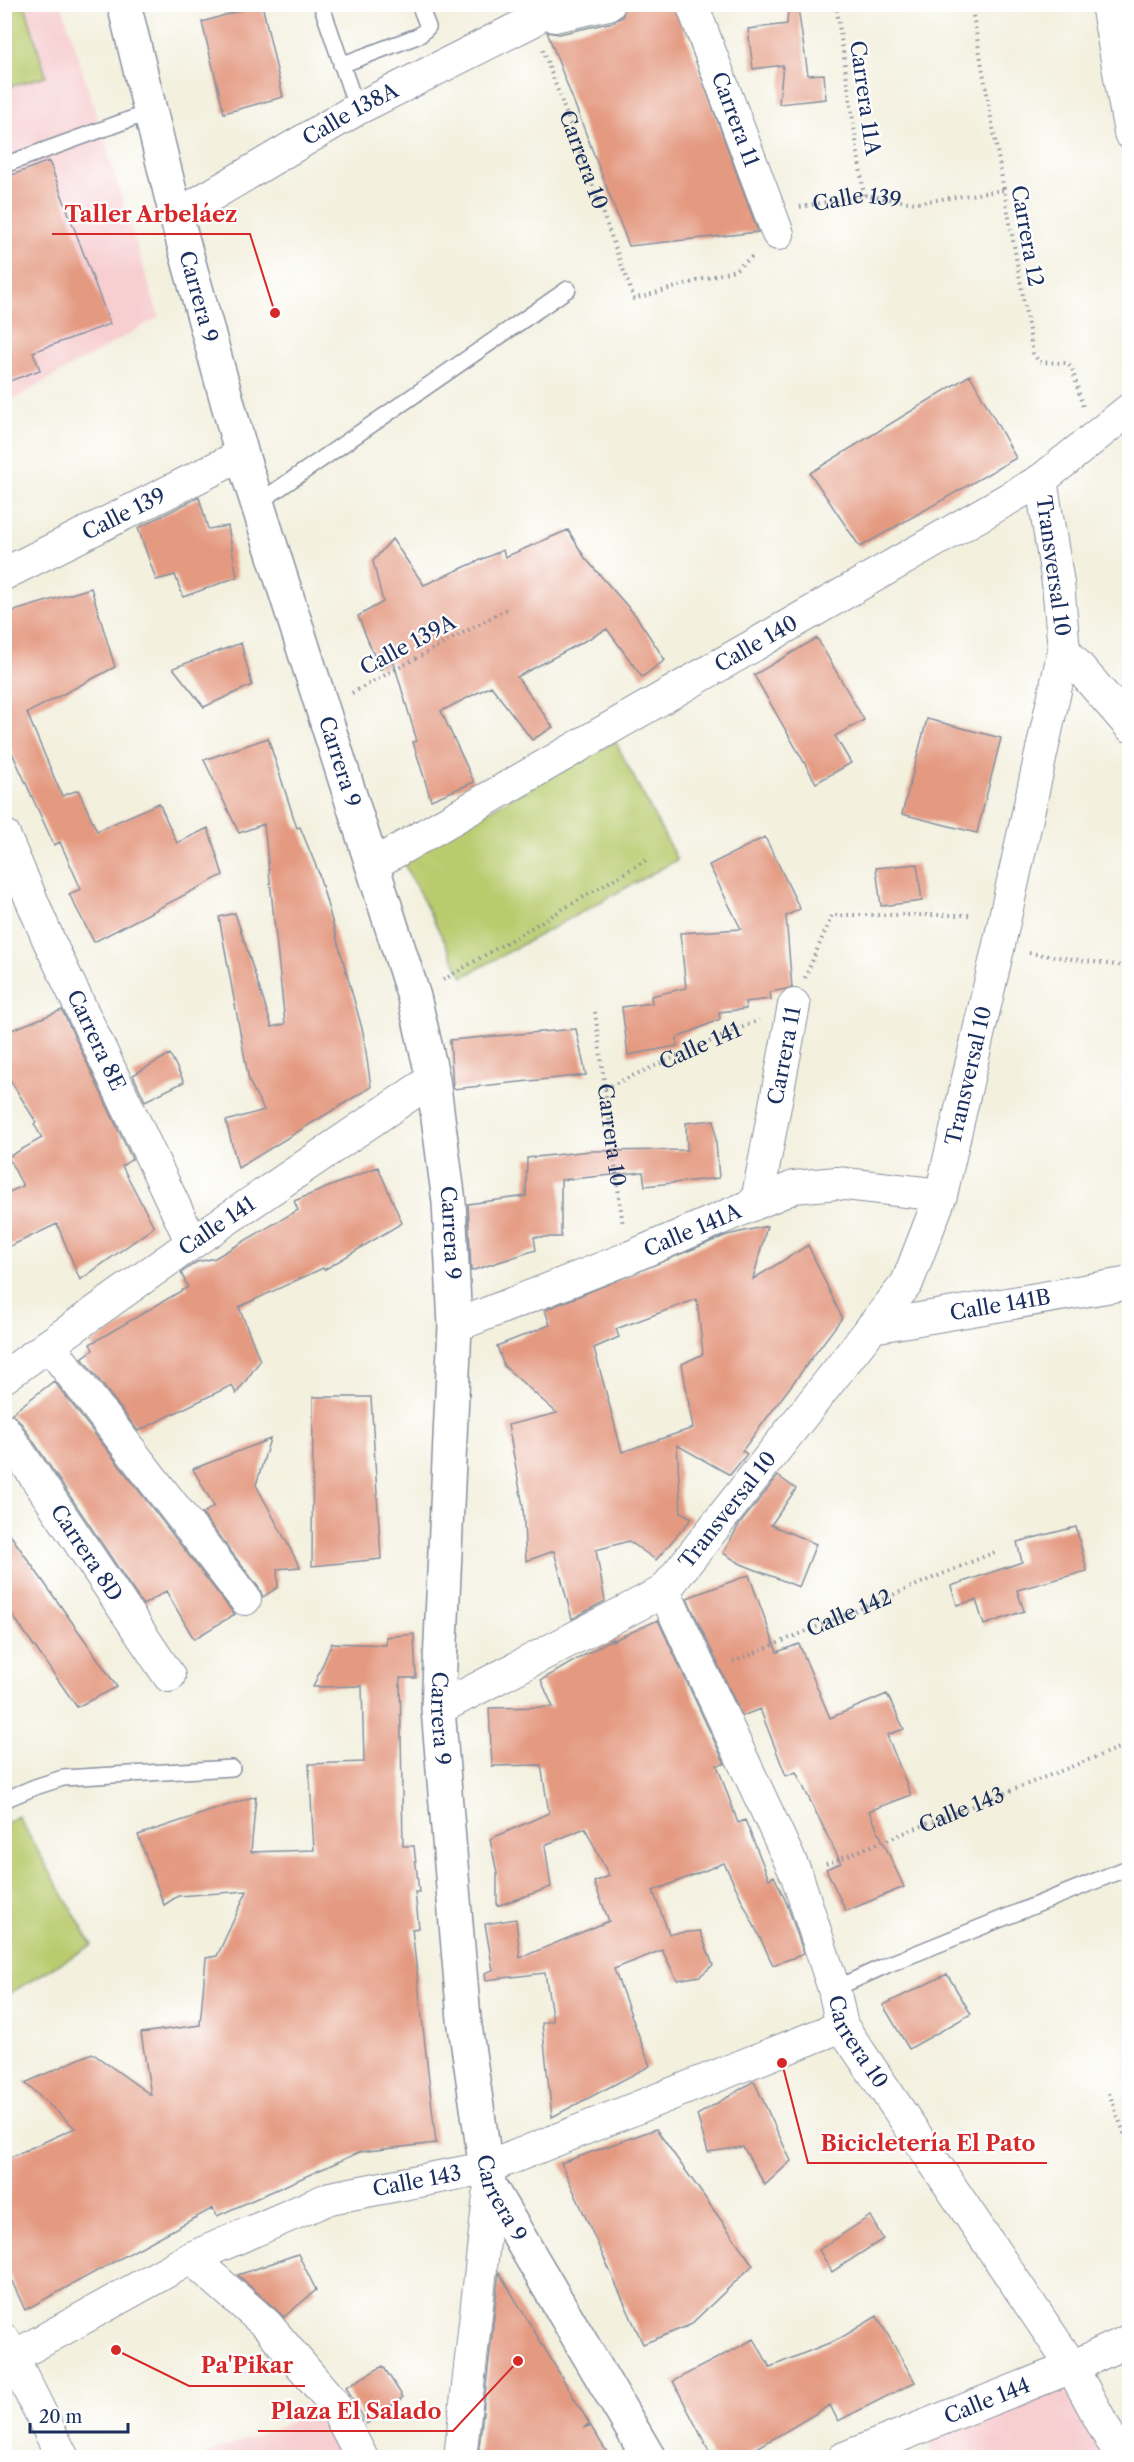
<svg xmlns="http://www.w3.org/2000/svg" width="1134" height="2462" viewBox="0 0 1134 2462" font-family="'Libre Caslon Text',serif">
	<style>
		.built { fill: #f7cfd1 }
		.green { fill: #bacb6e; stroke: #6a7d66; stroke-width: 1.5 }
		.building { fill: #e49a81; fill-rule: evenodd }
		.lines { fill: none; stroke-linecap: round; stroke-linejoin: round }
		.service-casing { stroke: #87909e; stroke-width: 18 }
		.minor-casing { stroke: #87909e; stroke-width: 34 }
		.tertiary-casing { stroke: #87909e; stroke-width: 36 }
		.path { stroke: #87909e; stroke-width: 4; stroke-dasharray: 1.5 4.5; stroke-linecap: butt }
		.service { stroke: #fff; stroke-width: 15 }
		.minor { stroke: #fff; stroke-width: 32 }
		.tertiary { stroke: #fff; stroke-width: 33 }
		.labels { text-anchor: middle; stroke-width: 4.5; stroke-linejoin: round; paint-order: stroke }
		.street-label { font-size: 21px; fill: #1b2f5e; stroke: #fff }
		.leader { fill: none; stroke: #d62828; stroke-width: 2 }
		.callout-dot { fill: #d62828; stroke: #fff; stroke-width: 2 }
		.callout-label { font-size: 22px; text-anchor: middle; font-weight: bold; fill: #d62828; stroke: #fff; stroke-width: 4.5; stroke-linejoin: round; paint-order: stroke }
	</style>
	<rect width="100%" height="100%" fill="#fff"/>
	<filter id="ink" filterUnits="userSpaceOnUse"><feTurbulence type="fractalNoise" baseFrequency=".0167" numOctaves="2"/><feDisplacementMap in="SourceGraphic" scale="12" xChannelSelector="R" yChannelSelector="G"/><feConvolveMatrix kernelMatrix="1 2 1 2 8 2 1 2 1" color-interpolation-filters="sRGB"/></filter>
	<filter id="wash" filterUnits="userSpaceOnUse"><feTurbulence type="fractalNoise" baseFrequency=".008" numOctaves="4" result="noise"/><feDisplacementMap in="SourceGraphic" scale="24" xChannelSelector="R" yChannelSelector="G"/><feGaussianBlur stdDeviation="1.35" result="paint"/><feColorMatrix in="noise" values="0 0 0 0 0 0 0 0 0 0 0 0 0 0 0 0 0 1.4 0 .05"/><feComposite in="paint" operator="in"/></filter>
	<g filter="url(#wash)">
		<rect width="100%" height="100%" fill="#f3f0de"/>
		<!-- built -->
		<path class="built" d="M5,5H62L159,317L5,404Z
			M1064,2388L1104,2457H931L929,2437Z
			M328,2407L350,2458H198Z"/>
		<!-- green -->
		<path class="green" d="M5,4L25,5L46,76L5,88Z
			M615,741L677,860L463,977L401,858Z
			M18,1816L92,1945L5,1996V1824Z"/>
		<g id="blocks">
			<!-- building -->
			<path class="building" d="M262,4L283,97L224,113L202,22Z
				M626,4H675L758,232L629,246L547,32L559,34L613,22L622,17Z
				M788,8H798L808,75L824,74L826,99L779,104L783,65L753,69L748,29L787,24Z
				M49,161L110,324L33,352L40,370L4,383V178Z
				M970,375L1016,458L860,547L810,473Z
				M199,497L208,529L228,526L237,577L183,597L175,575L156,580L138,528Z
				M568,530L585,558L636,616L665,660L642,677L607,629L517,677L553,727L532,740L491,686L441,711L474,782L431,800L413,742L417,741L393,660L380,670L358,616L383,602L373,561L392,539L424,585L503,550L505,557Z
				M91,588L115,667L27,713L62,796L78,790L97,831L159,803L177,843L208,828L223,875L94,942L69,894L81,889L60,842L54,845L4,735V614Z
				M817,638L864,720L835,736L851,763L816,783L754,675Z
				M241,643L252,685L204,707L173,668Z
				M927,719L1001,738L977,833L902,814Z
				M268,738L297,828L300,827L318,871L363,1032L371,1087L238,1168L226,1121L264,1110L249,1081L219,917L235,913L272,1027L285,1024L264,824L239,833L204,760Z
				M765,837L800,909L786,916L792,988L770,992L771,999L745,1002L746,1009L719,1012L720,1019L677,1038V1046L628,1055L622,1007L652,1003L651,996L686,988L680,933L741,929L709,865Z
				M917,864L922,901L881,906L876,868Z
				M62,1010L132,1159L122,1166L154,1227L80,1280L57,1224L4,1249V1194L23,1186L8,1157L42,1138L34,1124L36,1122L4,1070V1033Z
				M576,1029L586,1075L453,1089L450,1040Z
				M170,1054L184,1082L145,1101L133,1075Z
				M714,1120L719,1178L645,1186L643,1172L561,1180V1237H534L536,1250L471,1271L468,1204L526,1196L527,1158L590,1151L687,1150L686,1123Z
				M378,1167L402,1223L324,1270L323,1268L239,1307L260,1361L236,1394L232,1385L138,1431L82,1358L93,1350L90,1344L188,1287L181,1273L197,1262L215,1258L298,1210L294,1201Z
				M767,1226L753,1279L808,1245L842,1318L742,1451L747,1454L730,1475L677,1445L681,1512L692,1518L656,1560L629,1541L596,1550L605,1601L572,1619L554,1551L526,1561L523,1506L508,1425L557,1413L504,1366L497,1346L550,1325L545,1310L727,1235ZM697,1299L703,1354L682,1364L693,1428L622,1452L594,1348L619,1337L616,1329Z
				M54,1381L231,1610L235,1614L194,1639L166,1591L143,1605L19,1420L11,1414Z
				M313,1397H371L381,1559L312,1566Z
				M270,1439L256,1485L300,1567L277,1569L278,1587L263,1597L259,1588L202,1514L214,1506L193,1469Z
				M778,1476L796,1489L771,1525L816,1544L799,1587L741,1564L723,1553L739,1525Z
				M4,1526L91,1649L117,1687L77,1707L4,1603Z
				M1076,1527L1087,1571L1017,1590L1024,1611L984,1625L976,1600L957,1605L951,1586L1022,1562L1017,1542Z
				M749,1575L777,1652L799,1644L830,1718L887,1694L904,1729L887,1735L911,1795L869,1811L904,1887L846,1911L826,1869L841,1863L796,1772L786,1776L760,1709L742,1716L687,1598Z
				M658,1620L725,1764L717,1765L738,1823L745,1820L769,1879L774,1876L787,1904L804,1954L773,1965L724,1863L653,1891L669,1934L700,1931L713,1965L700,1976L677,1980L662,1950L614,1969L650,2066L552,2117L542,2023L553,2021L545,1973L486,1980L485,1973L493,1970L485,1924L516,1919L520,1958L609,1921L594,1882L609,1876L585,1828L545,1845L551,1887L497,1906V1873L490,1839L549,1813L541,1765L492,1766L489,1708L553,1707L541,1680L612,1639V1641Z
				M414,1634L416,1678H400L403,1846H414L419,1892H415L419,1928L412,1929L436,2143L360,2152L217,2216L213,2208L25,2310L4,2264V2160L75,2128L25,2083L92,2053L151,2095L141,2033L200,2025L206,1958L217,1956L247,1891L178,1896L164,1905L138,1835L256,1796L251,1852L314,1850L309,1764L364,1762L362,1686L313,1687L332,1643L386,1645V1637Z
				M947,1974L971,2014L909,2049L883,2005Z
				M754,2081L791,2161L765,2185L743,2147L708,2152L697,2115Z
				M656,2129L753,2265L690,2325L643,2344L561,2163Z
				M870,2216L883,2239L832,2272L819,2250Z
				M298,2254L316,2290L284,2317L238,2275Z
				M499,2272L589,2423L584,2428L590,2425L610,2457H478Z
				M877,2316L915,2382L838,2421L830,2405L742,2457H712L673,2381L754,2339L770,2367L839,2339Z
				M383,2366L403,2397L367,2424L346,2387Z"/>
		</g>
	</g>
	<g filter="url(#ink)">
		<use href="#blocks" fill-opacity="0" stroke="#87909e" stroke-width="1.5"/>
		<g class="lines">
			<defs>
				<path id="service" d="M321,4L357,109
					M341,65L420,35L428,27L419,4
					M4,165L150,112
					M258,503L568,289
					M4,1800L35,1787L63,1778L232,1768
					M834,1989L887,1965L1130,1867"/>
				<g id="minor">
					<path id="s7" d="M692,4L778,234"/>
					<path d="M1107,4L1130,133"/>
					<path d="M555,16L609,4"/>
					<path id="s8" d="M176,216L357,109L532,21"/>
					<path id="s9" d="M4,574L242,455"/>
					<path d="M1064,650L1130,726"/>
					<path id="s10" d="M4,835L49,941L192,1243"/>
					<path id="s11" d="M374,864L1041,480L1130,409"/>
					<path id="s12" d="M757,1201L794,1005"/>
					<path id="s13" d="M455,1326L628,1258L794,1187L837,1183L941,1195"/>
					<path id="s14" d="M872,1327L1130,1283"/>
					<path d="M49,1345L245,1599"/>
					<path id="s15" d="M4,1377L192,1243L433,1079"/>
					<path id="s16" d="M4,1430L169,1676"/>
					<path id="s17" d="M664,1591L797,1876L834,1989L842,2026L1069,2362L1121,2458"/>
					<path id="s18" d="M438,1709L664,1591L907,1283L941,1195L998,949L1064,650L1058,583L1041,480"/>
					<path d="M191,2258L267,2325L334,2404L362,2458"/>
					<path d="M4,2340L63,2458"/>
					<path id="s19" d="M4,2362L191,2258L330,2198L486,2168L842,2026"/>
					<path d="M460,2458L490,2187"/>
					<path id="s20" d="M844,2458L1072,2367L1130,2340"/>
				</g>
				<g id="tertiary">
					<path id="s21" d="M124,4L176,216L242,455L414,997L433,1079L449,1202L455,1326L438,1709L464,2019L486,2168L490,2187L649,2458"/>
				</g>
			</defs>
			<!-- service casing -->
			<use href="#service" class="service-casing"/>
			<!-- minor casing -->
			<use href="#minor" class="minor-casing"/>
			<!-- tertiary casing -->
			<use href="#tertiary" class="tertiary-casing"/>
			<!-- path -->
			<g class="path">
				<path d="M836,4L864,195"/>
				<path d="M971,4L1033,353L1039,362L1066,363L1072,368L1083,407"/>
				<path id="s1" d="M543,50L634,299L735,270L754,255"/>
				<path id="s2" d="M800,207L864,195L915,203L1004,190"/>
				<path d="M352,693L507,609"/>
				<path d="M1029,953L1130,967"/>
				<path d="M805,978L832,915H972"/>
				<path d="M443,980L648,859"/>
				<path id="s3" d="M595,1012L623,1226"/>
				<path id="s4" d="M605,1088L759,1020"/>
				<path id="s5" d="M733,1662L995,1552"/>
				<path id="s6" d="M826,1864L1126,1745"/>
				<path d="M1109,2093L1130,2149"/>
			</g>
			<!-- service -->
			<use href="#service" class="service"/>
			<!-- minor -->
			<use href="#minor" class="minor"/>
			<!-- tertiary -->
			<use href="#tertiary" class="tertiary"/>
		</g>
	</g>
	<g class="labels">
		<!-- street labels -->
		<g class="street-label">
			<text transform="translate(865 98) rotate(82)" y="7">Carrera 11A</text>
			<text dy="7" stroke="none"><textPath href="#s8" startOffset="202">Calle 138A</textPath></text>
			<text dy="7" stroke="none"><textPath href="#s7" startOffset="123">Carrera 11</textPath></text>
			<text dy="7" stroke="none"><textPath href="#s1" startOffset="117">Carrera 10</textPath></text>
			<text dy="7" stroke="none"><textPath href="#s2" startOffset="58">Calle 139</textPath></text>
			<text transform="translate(1027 236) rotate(80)" y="7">Carrera 12</text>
			<text dy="7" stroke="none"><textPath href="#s21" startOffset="302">Carrera 9</textPath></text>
			<text dy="7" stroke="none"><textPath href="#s9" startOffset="134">Calle 139</textPath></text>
			<text transform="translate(1053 566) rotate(82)" y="7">Transversal 10</text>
			<text dy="7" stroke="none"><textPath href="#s11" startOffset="441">Calle 140</textPath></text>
			<text transform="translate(408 645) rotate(-28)" y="7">Calle 139A</text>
			<text dy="7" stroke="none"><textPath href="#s21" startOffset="788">Carrera 9</textPath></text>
			<text dy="7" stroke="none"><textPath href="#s10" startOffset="225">Carrera 8E</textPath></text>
			<text dy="7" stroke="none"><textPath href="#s4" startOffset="104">Calle 141</textPath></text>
			<text dy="7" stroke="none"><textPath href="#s12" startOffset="148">Carrera 11</textPath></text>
			<text dy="7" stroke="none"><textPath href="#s18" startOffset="864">Transversal 10</textPath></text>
			<text dy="7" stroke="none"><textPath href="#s3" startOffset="124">Carrera 10</textPath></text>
			<text dy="7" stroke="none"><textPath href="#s15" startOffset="261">Calle 141</textPath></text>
			<text dy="7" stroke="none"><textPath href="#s13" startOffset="256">Calle 141A</textPath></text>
			<text dy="7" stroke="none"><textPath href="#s21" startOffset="1274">Carrera 9</textPath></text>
			<text dy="7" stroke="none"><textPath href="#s14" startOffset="130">Calle 141B</textPath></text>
			<text dy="7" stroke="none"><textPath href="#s18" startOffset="358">Transversal 10</textPath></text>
			<text dy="7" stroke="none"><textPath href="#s16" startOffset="148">Carrera 8D</textPath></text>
			<text dy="7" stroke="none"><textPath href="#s5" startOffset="126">Calle 142</textPath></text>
			<text dy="7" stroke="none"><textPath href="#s21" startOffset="1760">Carrera 9</textPath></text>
			<text dy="7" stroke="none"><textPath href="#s6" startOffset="146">Calle 143</textPath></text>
			<text dy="7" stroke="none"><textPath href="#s17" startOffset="492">Carrera 10</textPath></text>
			<text dy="7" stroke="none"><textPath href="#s19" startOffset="454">Calle 143</textPath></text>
			<text dy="7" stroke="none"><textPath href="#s21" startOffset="2246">Carrera 9</textPath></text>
			<text dy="7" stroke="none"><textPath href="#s20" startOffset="154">Calle 144</textPath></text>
		</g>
	</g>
	<!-- callouts -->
	<path class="leader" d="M275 313L250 234H52M782 2063L808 2163H1047M116 2350L189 2386H305M518 2361L453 2431H258"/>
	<g class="callout-dot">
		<circle cx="275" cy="313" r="6"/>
		<circle cx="782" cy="2063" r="6"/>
		<circle cx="116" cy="2350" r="6"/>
		<circle cx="518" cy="2361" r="6"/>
	</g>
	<g class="callout-label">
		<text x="151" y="222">Taller Arbeláez</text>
		<text x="928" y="2151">Bicicletería El Pato</text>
		<text x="247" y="2373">Pa'Pikar</text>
		<text x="356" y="2419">Plaza El Salado</text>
	</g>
	<!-- margin -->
	<rect width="1134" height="2462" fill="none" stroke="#fff" stroke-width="24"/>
	<!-- scale -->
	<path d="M30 2423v9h98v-9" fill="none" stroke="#1b2f5e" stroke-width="3"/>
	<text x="39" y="2423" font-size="18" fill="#1b2f5e" stroke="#ffffff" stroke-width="4.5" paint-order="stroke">20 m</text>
</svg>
